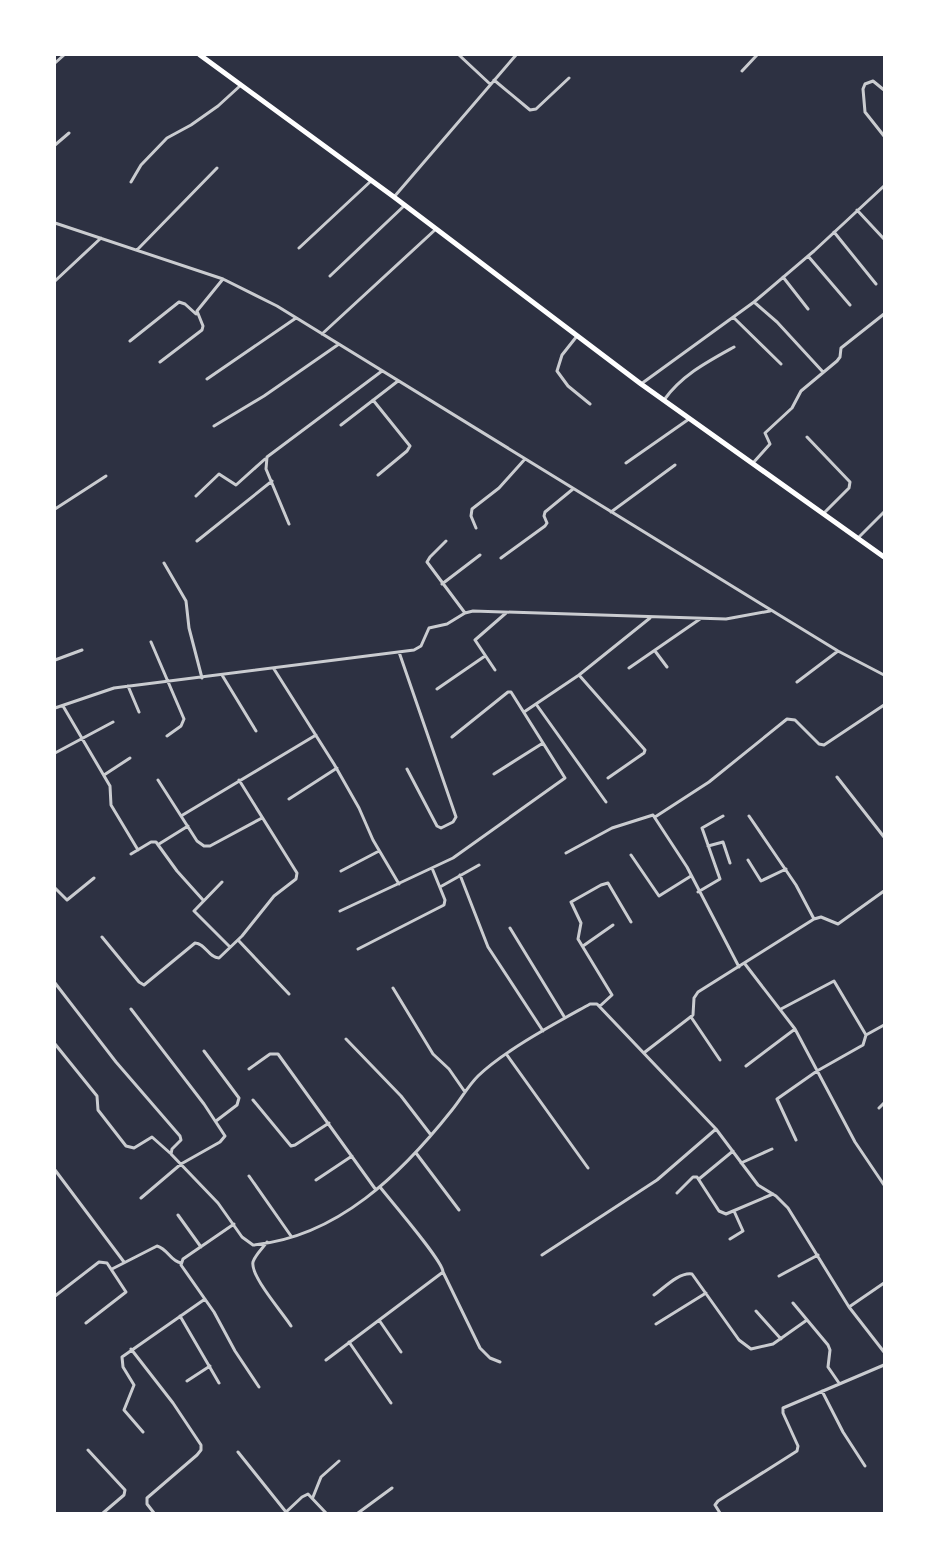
<svg xmlns="http://www.w3.org/2000/svg" width="939" height="1568" viewBox="0 0 939 1568" font-family="Cabin,sans-serif">
	<style>
		.lines { fill: none; stroke-linecap: round; stroke-linejoin: round }
		.minor { stroke: #caccd0; stroke-width: 3 }
		.secondary { stroke: #fff; stroke-width: 5 }
	</style>
	<rect width="100%" height="100%" fill="#2d3142"/>
	<g class="lines">
		<!-- minor -->
		<path class="minor" d="M459,55L490,84
			M55,63L64,55
			M742,71L757,55
			M494,80L530,110L536,109L569,78
			M884,90L873,81L865,84L863,89L865,112L884,136
			M55,145L69,133
			M131,182L141,165L167,138L191,125L218,106L241,85
			M394,197L516,55
			M857,210L884,239
			M55,223L223,279L277,306L771,610L838,651L884,675
			M834,232L876,284
			M299,248L371,181
			M137,250L217,168
			M808,256L850,305
			M330,276L405,205
			M783,277L808,309
			M55,281L101,238
			M754,302L777,322L823,372
			M733,317L781,364
			M322,334L436,229
			M577,336L562,355L557,371L568,386L590,404
			M130,341L179,302L185,304L196,314
			M160,362L202,330L203,326L197,311L223,279
			M207,379L296,318
			M641,384L754,302L814,251L884,186
			M373,400L410,446L407,451L378,475
			M664,400C682,375 707,362 734,347
			M341,425L398,381
			M214,426L264,396L339,344
			M807,437L850,482L849,488L824,513
			M626,463L689,419
			M753,463L770,444L765,433L792,408L801,391L837,361L840,357L841,348L884,314
			M196,496L219,474L236,485L265,459
			M55,509L106,476
			M611,512L675,465
			M289,524L266,469L267,457L382,371
			M476,528L471,516L472,509L499,488L525,459
			M858,538L884,512
			M197,541L272,481
			M446,541L430,557L427,562L465,613
			M501,558L545,526L547,523L544,516L545,512L573,489
			M164,563L186,601L189,628L202,678
			M442,584L480,555
			M151,642L184,719L181,726L167,736
			M655,651L667,667
			M399,652L456,817L453,822L441,828L437,826L407,769
			M55,660L82,650
			M629,668L700,619
			M274,669L334,764L359,808L373,840L399,884
			M495,670L475,640L506,613
			M222,675L256,731
			M579,675L645,750L644,753L608,778
			M797,682L838,651
			M128,686L139,712
			M437,689L485,656
			M536,704L606,802
			M63,706L110,786L111,805L138,850
			M55,708L114,688L414,650L421,646L429,628L447,624L465,613L473,611L726,619L770,611
			M524,712L579,675L650,618
			M55,753L113,722
			M494,774L543,743
			M104,775L130,758
			M837,777L884,837
			M158,780L197,841L204,846H210L262,818
			M289,799L337,768
			M181,816L316,735
			M749,816L796,885L814,919
			M655,817L709,782L787,719L795,720L819,744L824,745L884,705
			M159,844L188,826
			M708,846L723,842L730,863
			M566,853L612,828L653,815L687,867L739,967
			M131,854L151,842H156L177,871L203,900
			M631,855L659,896L691,876
			M748,860L761,881L786,869
			M341,871L379,851
			M460,875L488,947L543,1031
			M222,882L194,911L230,947
			M440,887L479,865
			M55,888L67,900L94,878
			M698,892L720,879L702,828L723,816
			M340,911L453,858L565,778L511,692H508L452,737
			M510,928L565,1018
			M102,937L139,982L144,985L195,943C205,943 209,958 219,958L242,936L274,896L296,879L297,873L239,780
			M238,940L289,994
			M583,946L613,925
			M358,949L444,905L445,900L432,868
			M745,964L795,1029L855,1142L884,1185
			M55,983L116,1062L180,1136L181,1140L172,1149L171,1154L218,1203L242,1237L253,1245C338,1237 402,1173 452,1110C461,1099 468,1086 478,1076C505,1050 556,1023 590,1004H597L716,1129L758,1185L776,1196L788,1208L849,1307L884,1352
			M393,988L433,1054L449,1069L465,1092
			M600,1006L612,995L578,939L581,923L571,902L601,885L608,883L631,922
			M131,1009L204,1104L225,1136L220,1142L181,1164L141,1198
			M781,1009L834,981L866,1035L863,1045L817,1071L777,1099L796,1140
			M691,1017L720,1060
			M866,1035L884,1025
			M346,1039L401,1096L431,1135
			M55,1044L97,1096L98,1110L126,1146L134,1148L152,1137L170,1153
			M204,1051L239,1098L237,1105L216,1121
			M645,1052L693,1015L694,998L698,992L814,919L821,917L838,924L884,891
			M507,1055L588,1168
			M746,1066L795,1029
			M249,1069L270,1054H278L376,1190
			M253,1100L291,1146L295,1145L329,1123
			M879,1108L884,1103
			M416,1153L459,1210
			M741,1163L772,1149
			M55,1170L124,1262
			M249,1176L291,1236
			M699,1179L733,1151
			M316,1180L352,1156
			M677,1193L693,1177H697L719,1211L726,1214L773,1194
			M178,1215L201,1247
			M234,1224L183,1259L181,1265L214,1312L235,1351L259,1387
			M730,1239L743,1231L734,1211
			M267,1242C263,1248 255,1255 253,1262C250,1276 283,1313 291,1326
			M542,1255L657,1180L716,1129
			M112,1269L157,1246C168,1249 170,1261 181,1263
			M443,1272L480,1348L490,1358L500,1362
			M779,1276L818,1255
			M654,1295C664,1288 679,1272 692,1274L739,1340L751,1349L773,1344L807,1320
			M55,1296L99,1262L107,1263L126,1292L86,1323
			M793,1303L828,1345L830,1350L828,1367L839,1383
			M849,1307L884,1283
			M756,1311L781,1339
			M180,1316L219,1383
			M379,1320L401,1352
			M656,1324L706,1293
			M349,1342L391,1403
			M131,1349L173,1403L201,1445V1450L197,1455L147,1498V1504L154,1513
			M326,1360L443,1272C443,1261 390,1200 380,1187
			M187,1381L210,1366
			M822,1391L843,1432L865,1466
			M143,1432L124,1410L134,1385L123,1367L122,1357L205,1299
			M88,1450L125,1490L124,1495L103,1513
			M238,1452L286,1512
			M313,1497L321,1477L339,1461
			M285,1513L302,1497L308,1494L326,1513
			M358,1513L392,1488
			M720,1513L715,1505L718,1501L797,1451L798,1446L783,1413V1408L884,1365"/>
		<!-- secondary -->
		<path class="secondary" d="M200,55L394,197L641,384L884,557"/>
	</g>
	<!-- border -->
	<rect width="939" height="1568" fill="none" stroke="#ffffff" stroke-width="112"/>
</svg>
